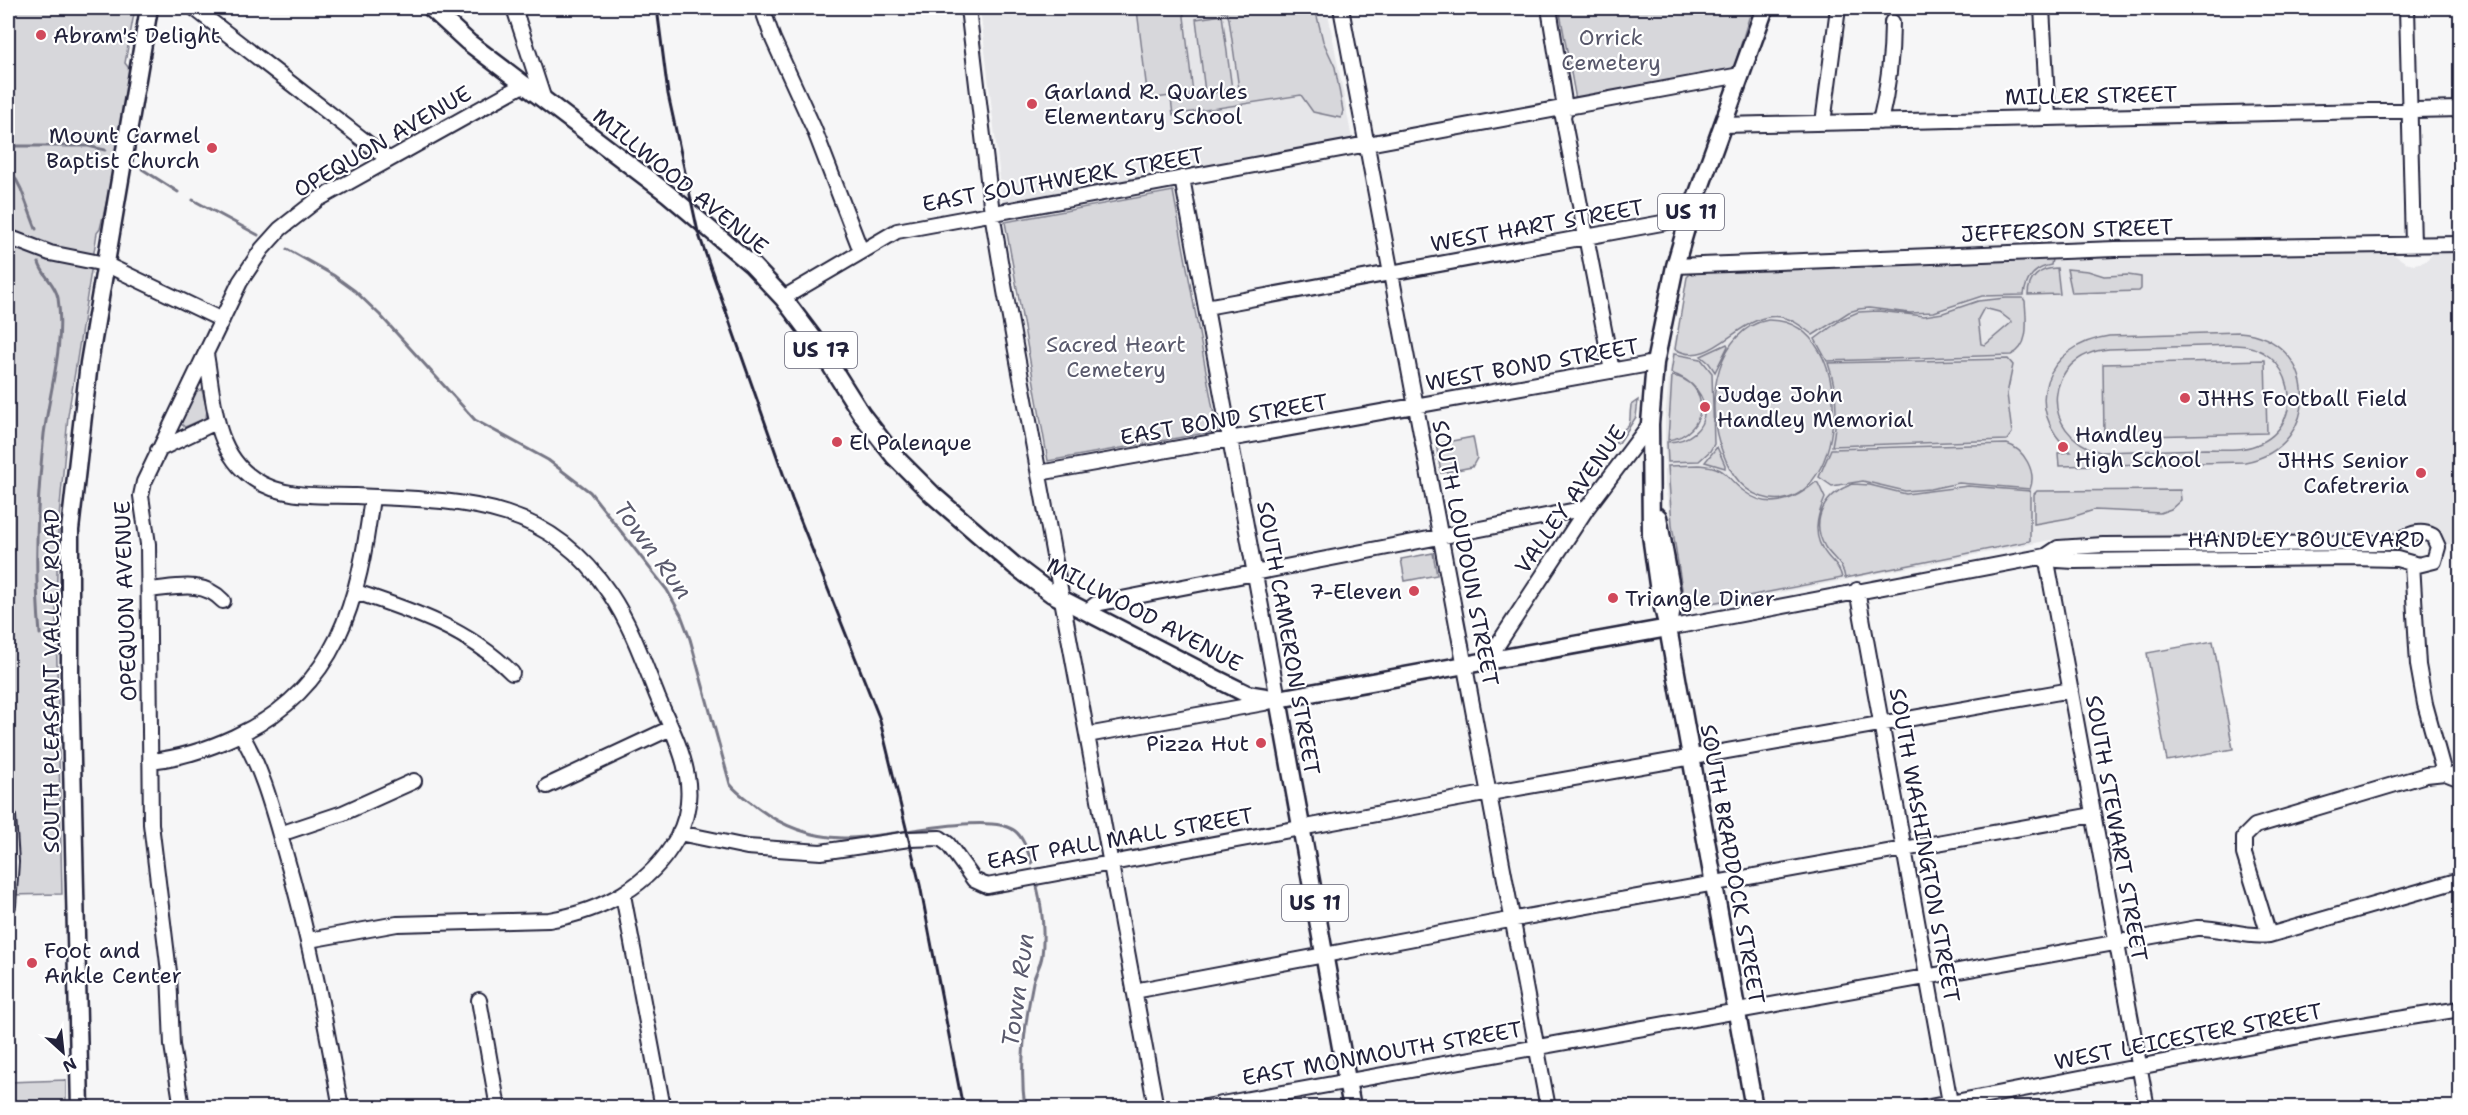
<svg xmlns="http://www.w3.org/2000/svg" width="2468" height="1115" viewBox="0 0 2468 1115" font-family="'Shantell Sans',sans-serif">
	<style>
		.built { fill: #e6e6e9 }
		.green { fill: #d7d7db; stroke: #7c7c8b; stroke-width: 1.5; fill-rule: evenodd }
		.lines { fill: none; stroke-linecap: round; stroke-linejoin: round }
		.stream { stroke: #767685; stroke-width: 3 }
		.minor-casing { stroke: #22223b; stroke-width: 18 }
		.major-casing { stroke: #22223b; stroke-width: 21 }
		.minor { stroke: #fff; stroke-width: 14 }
		.major { stroke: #fff; stroke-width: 16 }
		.rail { stroke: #22223b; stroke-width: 3 }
		.poi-dot { fill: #d1495b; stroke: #fff; stroke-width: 2 }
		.labels { text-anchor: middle; stroke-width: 4.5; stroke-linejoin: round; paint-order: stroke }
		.shield { fill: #fff; stroke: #646476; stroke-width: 1.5 }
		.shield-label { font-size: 21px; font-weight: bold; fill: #22223b }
		.poi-label { font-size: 22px; fill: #22223b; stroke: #fff; text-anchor: start }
		.park-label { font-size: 22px; fill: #58586b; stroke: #fff }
		.street-label { font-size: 22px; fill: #22223b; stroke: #fff }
		.water-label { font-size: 24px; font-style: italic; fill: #5a5a6d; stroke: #fff }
	</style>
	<rect width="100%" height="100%" fill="#f6f6f7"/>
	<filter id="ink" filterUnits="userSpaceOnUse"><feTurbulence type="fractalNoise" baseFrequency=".0167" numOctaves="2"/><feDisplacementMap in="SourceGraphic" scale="12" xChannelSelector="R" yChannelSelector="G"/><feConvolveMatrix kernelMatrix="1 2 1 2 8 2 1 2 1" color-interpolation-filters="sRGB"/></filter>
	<g filter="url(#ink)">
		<!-- built -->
		<path class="built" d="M980,8H1327L1352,139L1003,204Z
			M2460,252V544H2447L2439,531L2431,527L2405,528L2401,533L2393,534L2061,538L1685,611L1665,485V418L1671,358L1689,271L1928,260L2386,253L2393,254L2405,262L2414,264L2424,262L2433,254Z"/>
		<!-- green -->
		<path class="green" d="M8,8H135L125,63L128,67L131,77L117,137L111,183L100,229L97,233L68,416L58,529L56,619L62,894L8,895Z
			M1154,8H1183L1193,93L1148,99L1137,10Z
			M1210,8H1315L1323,41L1335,67L1343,111L1341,118L1313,112L1301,95L1173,115L1171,99L1239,89L1229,19L1227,13Z
			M1559,8H1752L1733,71L1576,100Z
			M1222,15L1232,89L1205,92L1196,19Z
			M1173,191L1217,431L1048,461L1005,222Z
			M2052,259L2051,265C2034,268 2026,279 2024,295L1982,296L1934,312L1910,313L1869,308L1859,309L1849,312L1813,335C1804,329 1797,321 1785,318C1742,306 1714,372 1675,349L1687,277L1692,272Z
			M2057,268L2060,294L2028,295C2028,278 2040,268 2057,268Z
			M2067,269L2088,271L2104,276L2128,275L2141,277V289L2139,291L2072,293Z
			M2006,298H2023L2025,301C2026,319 2031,346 2011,355L1827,361L1815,339L1842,319L1858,312L1878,311L1924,316L1943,313L1978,301ZM1984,308L1999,312L2012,322L1985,345L1981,344L1978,319Z
			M1768,320C1864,319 1847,524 1762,497C1737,489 1726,464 1719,442C1706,400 1717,329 1768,320Z
			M2239,332C2320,338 2325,447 2245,462L2059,466L2058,453L2071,452C2021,408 2045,345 2109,336ZM2234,345C2293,344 2311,424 2256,445C2241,451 2222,449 2206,449C2171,450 2136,451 2100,452C2038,434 2043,355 2109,349Z
			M1727,344L1728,346L1715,372L1709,363L1701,356Z
			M1674,354L1701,359L1712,373L1714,444L1710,451L1699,461L1668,462L1667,442C1714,441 1718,388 1671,373Z
			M2008,359L2013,365L2007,394L2012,433L2007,440L1832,446C1838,417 1838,391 1828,363Z
			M2265,360L2267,433L2104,437L2103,364Z
			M1672,376C1712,381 1709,435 1668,440Z
			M202,390L207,410L206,418L185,427L181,424V420L195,391Z
			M1638,400L1636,417L1619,443H1616L1615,436C1635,421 1628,427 1631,405Z
			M1473,437L1477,458L1472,467L1441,473L1436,444Z
			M2007,444C2024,449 2037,472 2030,489L1959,483L1930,489L1905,491L1863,481L1832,486L1819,477L1831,449Z
			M1717,447L1725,465V468L1705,462Z
			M1699,465C1729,467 1725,478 1745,492C1770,511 1795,500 1816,482L1818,483L1825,498C1816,518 1812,537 1827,555C1834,564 1840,567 1842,578L1685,608L1672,525L1668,466Z
			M1853,484L1870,485L1906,494L1968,486L2030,491V541L1845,578C1843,563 1833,559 1825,547C1809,519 1826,493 1853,484Z
			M2180,490L2181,500L2171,509L2160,513L2094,510L2069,518L2034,524V494L2037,491Z
			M1433,553L1437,575L1405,581L1401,559Z
			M2213,641L2233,749L2167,761L2147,653Z
			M66,1080V1107H8V1082Z"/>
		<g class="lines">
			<!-- stream -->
			<path class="stream" d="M8,146H88L105,150
				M8,164L21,189L36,229
				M142,169L178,192
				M193,200L258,235
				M287,249L333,275L355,291L380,315L475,420L548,460L590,492L667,590L681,615L690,639L730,784C738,794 748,800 758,808C782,826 812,837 843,838C880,840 989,810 1015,831C1024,838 1028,853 1032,863
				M39,263C43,276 56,285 58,298C65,343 50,389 44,434C37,499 34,569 40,634
				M1025,1108C1019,1066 1025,1023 1033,982C1035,973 1041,965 1042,956C1045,931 1042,906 1036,882"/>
			<defs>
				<path id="minor" d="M194,8L388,159
					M514,8L544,100
					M762,8L773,39L814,129L861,251
					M968,8L992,213L1005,291L1156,1108
					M1341,8L1548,1108
					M1549,8L1565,108L1563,117L1612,371
					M2042,8L2048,117
					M2407,8L2413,245
					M1880,122C1888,89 1892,56 1892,22
					M1823,123L1838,8
					M1722,125L2460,109
					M8,237L50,253L105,264L222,320
					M1675,266L2115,249L2460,244
					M783,298L897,231L1740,75
					M1206,307L1689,218
					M206,354C214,398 213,452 254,479C283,499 323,495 356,496C459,501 546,498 610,594C631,625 644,663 658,698C678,744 704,789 677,838C650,886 602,911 549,920L397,924L309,940
					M158,450L216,422
					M1039,473L1655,363
					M2046,556L2147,1108
					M2412,563L2418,665L2425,704L2444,773
					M149,590C175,588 203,579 223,601
					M1857,590L1951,1108
					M356,592C413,611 468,629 512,673
					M1087,611L1096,604L1587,508
					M1668,628L2046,556L2058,560L2074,561L2350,558L2397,559L2418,565L2434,561L2438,547L2433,536C2417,528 2407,537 2392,543L2103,545L2058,548L2046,556
					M1487,661L1587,508L1650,424
					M241,734C262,768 273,811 284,849C309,934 325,1020 341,1108
					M1087,735L1264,703L1278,699L1182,178
					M150,761C180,758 206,750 234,737C338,690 359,601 372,497
					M547,786L671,728
					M8,816L11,862L8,906
					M679,833L747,847L821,852L909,839L940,838L948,844L974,880L987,886L1490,793L2071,690
					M280,834L343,813L414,781
					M623,895L663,1108
					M2269,935L2244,854V837L2255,826L2426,775L2445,773L2460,779
					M1134,991L1504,921L2093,815
					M479,1000L498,1108
					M182,1108L172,1045L169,972L151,824L148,544L141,496L144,482L240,282L262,249L280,229L317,200L523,85
					M1200,1108L2197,928C2221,927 2244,938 2269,935L2460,880
					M1924,1108L2331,1030L2460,1009"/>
				<path id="major" d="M431,8L468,42L668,194L752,265L783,298L814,339L862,415L894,456L933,495L1015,566L1052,594L1217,679L1247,694L1278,699L1668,628
					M1658,517L1673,599L1670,621
					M1278,699L1352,1108
					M80,1108L70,674V530L89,363L149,8
					M1754,1108L1668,628L1659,592L1651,535L1650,424L1655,363L1675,266L1689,218L1765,8"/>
			</defs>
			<!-- minor casing -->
			<use href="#minor" class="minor-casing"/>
			<!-- major casing -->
			<use href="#major" class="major-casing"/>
			<!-- minor -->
			<use href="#minor" class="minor"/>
			<!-- major -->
			<use href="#major" class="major"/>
			<!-- rail -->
			<path class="rail" d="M657,8L668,94L698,232L792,499L879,717L920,885L963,1108"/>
		</g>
	</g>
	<!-- markers -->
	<g class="poi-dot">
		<circle cx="41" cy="35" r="6"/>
		<circle cx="1032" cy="104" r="6"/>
		<circle cx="212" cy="148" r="6"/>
		<circle cx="2185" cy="398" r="6"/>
		<circle cx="1705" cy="407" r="6"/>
		<circle cx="837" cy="442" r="6"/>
		<circle cx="2063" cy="447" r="6"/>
		<circle cx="2421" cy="473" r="6"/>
		<circle cx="1414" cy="591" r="6"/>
		<circle cx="1613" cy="598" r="6"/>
		<circle cx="1261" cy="743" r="6"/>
		<circle cx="32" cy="963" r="6"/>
	</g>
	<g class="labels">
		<!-- shield labels -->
		<g class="shield">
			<rect x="1658" y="194" width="66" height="36" rx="4.5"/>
			<rect x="785" y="332" width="72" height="36" rx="4.5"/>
			<rect x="1282" y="885" width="66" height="36" rx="4.5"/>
		</g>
		<g class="shield-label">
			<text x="1691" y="219">US 11</text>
			<text x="821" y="357">US 17</text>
			<text x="1315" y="910">US 11</text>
		</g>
		<!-- poi labels -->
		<g class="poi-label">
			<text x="53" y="43">Abram's Delight</text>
			<text x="1044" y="99">Garland R. Quarles<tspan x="1044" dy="25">Elementary School</tspan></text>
			<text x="200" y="143" text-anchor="end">Mount Carmel<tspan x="200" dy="25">Baptist Church</tspan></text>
			<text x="1717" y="402">Judge John<tspan x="1717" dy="25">Handley Memorial</tspan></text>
			<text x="2197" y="406">JHHS Football Field</text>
			<text x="2075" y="442">Handley<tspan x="2075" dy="25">High School</tspan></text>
			<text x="849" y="450">El Palenque</text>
			<text x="2409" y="468" text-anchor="end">JHHS Senior<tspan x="2409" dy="25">Cafetreria</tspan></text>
			<text x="1402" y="599" text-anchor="end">7-Eleven</text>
			<text x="1625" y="606">Triangle Diner</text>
			<text x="1249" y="751" text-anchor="end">Pizza Hut</text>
			<text x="44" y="958">Foot and<tspan x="44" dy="25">Ankle Center</tspan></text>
		</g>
		<!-- park labels -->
		<g class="park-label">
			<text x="1611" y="45">Orrick<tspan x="1611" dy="25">Cemetery</tspan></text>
			<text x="1116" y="352">Sacred Heart<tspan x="1116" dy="25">Cemetery</tspan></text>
		</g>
		<!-- street labels -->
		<g class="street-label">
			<text transform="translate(2091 95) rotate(-1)" y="8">MILLER STREET</text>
			<text transform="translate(382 141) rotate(-30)" y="8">OPEQUON AVENUE</text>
			<text transform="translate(1063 179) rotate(-10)" y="8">EAST SOUTHWERK STREET</text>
			<text transform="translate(681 181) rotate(39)" y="8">MILLWOOD AVENUE</text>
			<text transform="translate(1537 225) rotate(-10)" y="8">WEST HART STREET</text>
			<text transform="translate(2067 230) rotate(-2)" y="8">JEFFERSON STREET</text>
			<text transform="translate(1532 364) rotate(-10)" y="8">WEST BOND STREET</text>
			<text transform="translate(1224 419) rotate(-10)" y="8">EAST BOND STREET</text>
			<text transform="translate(1570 499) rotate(-55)" y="8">VALLEY AVENUE</text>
			<text x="2306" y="547">HANDLEY BOULEVARD</text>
			<text transform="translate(1466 553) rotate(79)" y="8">SOUTH LOUDOUN STREET</text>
			<text transform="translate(125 601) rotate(-92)" y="8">OPEQUON AVENUE</text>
			<text transform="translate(1145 614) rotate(28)" y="8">MILLWOOD AVENUE</text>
			<text transform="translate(1289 638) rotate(80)" y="8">SOUTH CAMERON STREET</text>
			<text transform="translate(51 681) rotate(-90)" y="8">SOUTH PLEASANT VALLEY ROAD</text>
			<text transform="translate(2117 828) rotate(80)" y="8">SOUTH STEWART STREET</text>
			<text transform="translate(1120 838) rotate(-10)" y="8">EAST PALL MALL STREET</text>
			<text transform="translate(1925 845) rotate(80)" y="8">SOUTH WASHINGTON STREET</text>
			<text transform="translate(1733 864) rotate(80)" y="8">SOUTH BRADDOCK STREET</text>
			<text transform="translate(2188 1036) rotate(-11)" y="8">WEST LEICESTER STREET</text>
			<text transform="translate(1382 1053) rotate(-10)" y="8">EAST MONMOUTH STREET</text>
		</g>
		<!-- water labels -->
		<g class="water-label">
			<text transform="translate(653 550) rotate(54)" y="8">Town Run</text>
			<text transform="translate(1018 990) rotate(-82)" y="8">Town Run</text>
		</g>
	</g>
	<!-- margin -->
	<rect width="2468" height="1115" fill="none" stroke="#fff" stroke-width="30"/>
	<rect x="15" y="15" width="2438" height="1085" fill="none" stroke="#22223b" stroke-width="2" filter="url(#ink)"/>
	<!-- north arrow -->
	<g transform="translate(63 1052) rotate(153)" stroke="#ffffff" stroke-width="4.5" paint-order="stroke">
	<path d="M0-4.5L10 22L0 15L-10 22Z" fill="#22223b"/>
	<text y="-9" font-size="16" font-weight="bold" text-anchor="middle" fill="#22223b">N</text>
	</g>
</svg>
